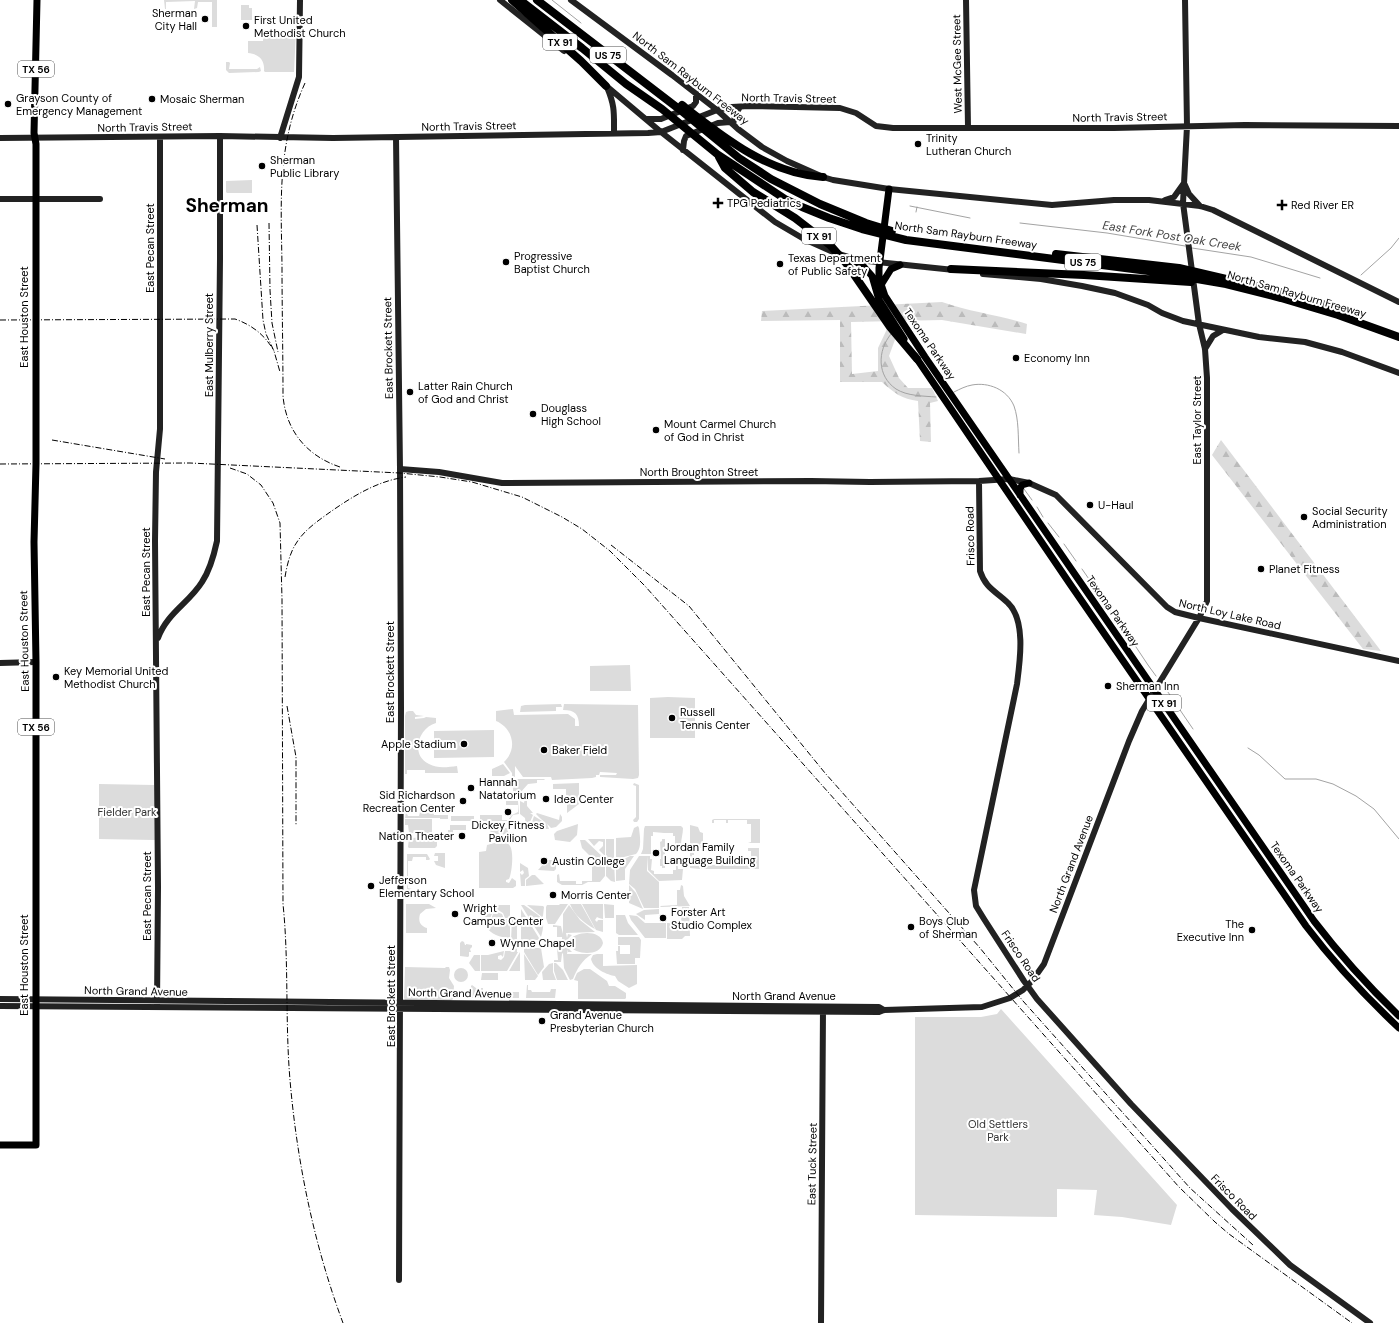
<svg xmlns="http://www.w3.org/2000/svg" width="1399" height="1323" viewBox="0 0 1399 1323" font-family="'DM Sans',sans-serif">
	<style>
		.green { fill: #dcdcdc }
		.forest { fill: url(#forest-firs) }
		.lines { fill: none; stroke-linecap: round; stroke-linejoin: round }
		.stream { stroke: #a3a3a3; stroke-width: 1 }
		.secondary { stroke: #222; stroke-width: 6 }
		.primary { stroke: #000; stroke-width: 7 }
		.highway { stroke: #000; stroke-width: 8 }
		.rail { stroke: #000; stroke-width: 1; stroke-dasharray: 6 2 1 2; stroke-linecap: butt }
		.poi-dot { fill: #000; stroke: #fff; stroke-width: 1.5 }
		.labels { text-anchor: middle; stroke-width: 4; stroke-linejoin: round; paint-order: stroke }
		.shield { fill: #fff; stroke: #4c4c4c; stroke-width: 1 }
		.shield-label { font-size: 10px; font-weight: bold; fill: #000 }
		.poi-label { font-size: 11px; fill: #000; stroke: #fff; text-anchor: start }
		.street-label { font-size: 11px; fill: #000; stroke: #fff }
		.park-label { font-size: 11px; fill: #333; stroke: #fff }
		.water-label { font-size: 12px; font-style: italic; fill: #444; stroke: #fff }
		.town-label { font-size: 19px; font-weight: bold; fill: #000; stroke: #fff }
	</style>
	<defs>
		<pattern id="forest-firs" width="22" height="20" patternUnits="userSpaceOnUse"><rect width="22" height="20" fill="#dcdcdc"/><path d="M5 1l3.5 6h-7zM16 11l3.5 6h-7z" fill="#bbb"/></pattern>
	</defs>
	<rect width="100%" height="100%" fill="#fff"/>
	<!-- green -->
	<path class="green" d="M164,0H217V27H212V2H198L197,8L194,9L195,1L166,2V9H165Z
		M241,5H249V8H252V20H241Z
		M264,31H296L294,72H265L264,71C265,60 259,54 248,53V41H263Z
		M226,62H229L230,63L229,69H257L260,67L261,71L259,72L229,73L226,70Z
		M252,180V193H227L226,192V181Z
		M630,665L631,691H590V666Z
		M668,697L695,698V738H650V698Z
		M561,704L562,707H556V711L520,712L521,706L525,705Z
		M564,704L638,705L639,775L638,778L633,779L600,777V775H616L617,773L600,772L599,775H596V777L592,778L552,780L551,777H523L515,766V777H512V773L504,762C518,749 513,728 496,721V711L513,709L514,715L568,714L575,719V726H579C579,714 575,710 563,710Z
		M409,711H413L416,715L424,716L415,717V719L424,718L426,717L436,718V723C418,728 410,755 429,764C438,769 448,767 457,766L458,773H425V770H407V774H405V716L406,712Z
		M494,730V757L434,758V731Z
		M503,764L510,773L504,776H492V769Z
		M513,779H545L544,780H537V783L528,784L520,793H513Z
		M579,783V804L567,813V805L566,804V789H553V784Z
		M634,783L639,785V819L637,822H634L633,820L636,817V786L633,785Z
		M99,784L154,785L155,840L99,839Z
		M526,794H527V806L533,813H530L533,815L530,822L526,826L525,818L520,814V801L524,803L528,812L524,803Z
		M506,801H518L519,814L513,815L509,821H480V815H502V820H508L512,815L518,812V805H506Z
		M406,812L408,816H419L420,812H433L434,815H448V819H440V818H405Z
		M537,813L559,820L560,814L562,817V821L556,827L551,828C547,823 541,820 536,814Z
		M451,816H474V821H451Z
		M534,816L547,824L549,829H529L528,826L532,822Z
		M405,819H432V833H409L408,825H405Z
		M714,819H760V843H748L751,842V824H747V820H728V823H726V820H714V823H712V820Z
		M578,824L577,835L570,842L555,840L554,834L557,831Z
		M450,825H466V830H453V835H448V830H450Z
		M489,825H497V828H508V832H514V835H509L508,840L499,839L491,834Z
		M690,825L698,827L700,832L703,833V843L700,844L701,848H690Z
		M638,826L639,828C640,837 642,848 636,854L616,859V838L631,837L634,828Z
		M645,826H681L683,828C683,834 681,839 681,845H675V836H673V833H664L653,832V836H651V854H641L643,849L644,829Z
		M435,837L437,839V846L435,848H409L408,847L409,838Z
		M588,839H605V856L599,850L603,846V842L599,841L594,846Z
		M606,839H614V859H606Z
		M662,839H665V868H662V866H660V859H661L660,842L662,841Z
		M580,840H585L605,859V876L600,882H588L582,885H562L557,882V875L559,874L560,881H576V884H582V881H592V858L582,848Z
		M502,841C505,842 508,843 510,846C514,852 512,873 509,879L506,880V882L509,883L512,878L516,881V886L513,888H479V852L486,851L487,845Z
		M748,848H759V869H751V851H748Z
		M690,852H694V855H692V862H699L700,869L690,868Z
		M435,853H445V868L436,865L434,861H438V856H434Z
		M407,854H427L430,859L429,860H426V857H413L412,861H408V888L412,889L413,892H426V890L430,889V895L429,897H407Z
		M630,856H634L625,869V880L616,881V861L622,860Z
		M639,856H647V871L659,882V908H644L635,889L629,884L630,870Z
		M647,856H650V859H652L651,870L654,871V874H673V870H676V862H674V859H677L678,869H683L682,880L659,881L648,870Z
		M547,860H556V869L554,871L538,870Z
		M606,860L614,861L615,882L611,881L606,876Z
		M702,862L703,865H708L709,862H710L711,865H716V862H718V865H724V862H727V865H733V862H734L735,865H740V862H742V865H748V862H750V869H701Z
		M520,863L528,868L529,876L525,879V886H521L520,873L522,875L524,873L523,870L520,872Z
		M532,875H535L544,884L526,886V880Z
		M629,885L636,893L643,909L629,903Z
		M681,885L683,886L684,896L690,906L661,907L660,906L677,905V890H680Z
		M406,904H429L436,908L426,909L420,914C418,921 420,926 427,928V933H406Z
		M492,904L497,905V906L498,905H510V918H505L503,913L498,910V909L492,914L490,918L485,917V912Z
		M560,904H568L555,924H548L546,918V907L547,905H559Z
		M570,904H581L595,929C585,924 574,915 570,904Z
		M582,904H603V919L599,918L597,917L595,920L597,922L598,920H603V932L596,930Z
		M604,904L614,905V918H605Z
		M521,905H524C540,917 547,916 541,937Z
		M527,905L543,906L544,907L543,916L542,917Z
		M569,905L580,920L595,932L566,933L567,938L568,934L572,935L568,939L569,941C574,931 601,929 603,943C600,957 575,955 569,945L568,948L572,952H568V949L567,954H592C582,960 577,969 573,979L570,980L564,968L563,953L562,954L561,962H554V960H558L557,949H562V937H557V927H553V925L561,926L563,934V914Z
		M682,907H689L690,936H685L682,939H667V923H681Z
		M521,909L539,938L540,940H521Z
		M659,909V914L645,915V920L636,914L644,910Z
		M497,912L502,914L504,919H510V938C499,937 492,935 485,926V920L491,919L493,914Z
		M616,915H625L628,923L638,935H619L616,933Z
		M629,915L637,916L645,923H666V938H645L631,920Z
		M512,920H517V940H511Z
		M618,937H639L641,940L640,958H635V964H617L616,951H618V946H620V954H630V945H618Z
		M462,941L464,942L465,945H466V944L472,945V947L470,949L471,952H469V956L468,957L460,956V943Z
		M512,948H517V952H518L507,971H481V955H488L504,951L503,957L501,955L498,956V959L501,960L504,957L505,951H511Z
		M524,948H541L544,967L538,975L524,952Z
		M520,952V971H509Z
		M524,954L538,976L535,980H525Z
		M597,954H603V966L637,965V984L629,988L618,981L615,976C608,975 593,969 591,959L593,955Z
		M474,955H480V971H475L469,963Z
		M553,963V972L556,980H543L542,972L549,964Z
		M554,963H556L563,970L568,980H557L554,971Z
		M405,967L445,968L446,967H449L450,970L449,978L454,986L453,999L451,1001L405,1000L404,998Z
		M454 975a7 7 0 1 1 14 0a7 7 0 1 1-14 0Z
		M584,969H590L607,981L609,986H615L626,993V998L625,999H578V981L574,980L577,973Z
		M482,973H498V980H481Z
		M472,985L476,988H480V998H471V986Z
		M527,985H528V990H531L532,992H550L551,989H556L555,998H526Z
		M481,988H483V991L498,992V998H481Z
		M501,992H519V998H501Z
		M1001,1009L1177,1205L1171,1225L1122,1217L1094,1215L1097,1190L1057,1189V1217L915,1215V1017H981L997,1014Z"/>
	<!-- forest -->
	<path class="forest" d="M942,302C970,312 999,315 1027,324L1026,334L942,320L851,322L852,374L878,371V348L887,329L896,337L889,356L899,378L908,388H932L938,401L930,403L931,442L920,441L918,401C902,399 894,393 882,382H840V320L761,321L762,311Z
		M1221,440L1381,651L1363,649L1212,455Z"/>
	<g class="lines">
		<!-- stream -->
		<path class="stream" d="M552,0L581,23
			M910,206L970,218
			M916,212L917,207
			M1020,223L1107,233L1185,246
			M1192,248L1251,257L1320,278
			M1361,275L1391,248L1399,238
			M891,334C877,351 877,376 896,389C907,396 923,396 936,397
			M954,392C960,389 966,386 972,385C988,382 1007,389 1014,406C1019,420 1018,437 1019,453
			M1024,489L1032,500
			M1037,507L1043,517
			M1048,523L1059,537
			M1064,544L1076,561
			M1082,569L1091,582
			M1095,587L1104,601
			M1108,607L1113,614
			M1116,618L1130,638
			M1134,644L1148,665L1156,676
			M1165,688L1175,702
			M1178,707L1193,729
			M1248,748L1259,755L1285,779H1316L1333,784L1356,796L1374,809L1399,839"/>
		<!-- secondary -->
		<path class="secondary" d="M500,0L564,51
			M571,0L672,75L717,110L738,129L762,147L787,161L823,177L833,180L889,189L1052,205L1114,200H1149L1200,206L1213,210L1399,302
			M966,0L968,127
			M604,84L661,132L775,222L804,239L833,252L858,260L954,270
			M607,87C615,106 614,113 614,133
			M647,119H661L693,106L696,102V93
			M733,124L736,113L740,107
			M396,137L400,469L401,707L399,1280
			M0,138L220,136L333,138L648,133L661,132L717,110L732,107L749,106L840,108L856,113L876,126L893,128H1114L1245,125L1399,126
			M280,138L299,77L300,0
			M683,150L684,141L686,136L718,123L730,122
			M0,199H100
			M1165,200L1174,197L1184,183L1189,194L1200,206
			M983,274L1041,279L1082,286L1115,293L1148,305L1162,313L1183,321L1259,337L1305,342L1342,352L1399,373
			M1205,349L1213,336L1223,330
			M400,469L439,472L502,483L811,481L870,482L979,481L1009,479L1029,483L1056,495L1167,607L1175,612L1199,618L1399,661
			M979,481L980,571C986,589 996,591 1008,603C1026,620 1020,661 1017,684L974,890L976,906L984,919L1024,981L1037,999L1131,1104L1232,1209L1290,1265L1370,1323
			M158,638C167,613 189,603 202,582C210,570 214,555 217,541L220,259V136
			M0,663L36,662
			M0,999L879,1007L884,1010
			M157,1005L158,887L155,541L156,472L160,429V137
			M0,1006L879,1012L884,1010L982,1007L1010,998L1023,990L1032,981L1044,964L1129,741L1142,711L1199,618L1207,601V378L1205,349L1199,324L1183,203L1187,126L1185,0
			M821,1323L823,1008"/>
		<!-- primary -->
		<path class="primary" d="M889,189L879,268V278L885,296L925,357L1314,921C1340,955 1368,986 1399,1016
			M851,258L864,267L872,276L879,300L904,339
			M881,285L891,269L900,265
			M915,356L1070,584L1306,926C1334,963 1365,996 1399,1028
			M1020,495V489L1022,485L1029,483
			M0,1145H36V662L34,542L36,464V144L34,133L37,0"/>
		<!-- highway -->
		<path class="highway" d="M512,0L581,61L606,86
			M520,0L582,48L626,84L662,109L717,154L785,199L802,207L829,218L862,229L906,240L1156,272L1226,284L1281,298L1338,315L1399,337
			M537,0L679,109L739,158L771,179L820,204L866,223L892,231
			M682,105C723,137 769,174 823,177
			M719,157L725,168L753,192L795,218L830,245L846,263L890,327L917,359
			M1056,254L1179,268L1274,290L1333,307L1348,312
			M951,269L1084,275L1191,282"/>
		<!-- rail -->
		<path class="rail" d="M305,83C277,145 281,199 282,265C282,309 283,352 283,396C286,431 307,456 340,467
			M269,223L270,290L272,323L278,352
			M257,225L263,320L266,334L274,351L280,372
			M0,320L235,319C252,325 265,335 274,351
			M52,440L165,459
			M0,464L190,463L400,473L440,477L472,482L522,497L562,517L582,529L610,551L645,586L1179,1187L1215,1222L1229,1234L1352,1323
			M230,468L247,474L261,485L273,503L280,523L282,599L283,904C289,962 285,1021 290,1080C297,1162 314,1245 343,1323
			M611,545L689,606L825,773L980,948L1023,1001L1190,1188L1253,1245
			M285,577C287,565 290,552 297,542C304,531 315,523 326,515C350,498 376,481 406,477
			M287,706L296,757V825"/>
	</g>
	<!-- markers -->
	<g class="poi-dot">
		<circle cx="205" cy="19" r="4"/>
		<circle cx="246" cy="26" r="4"/>
		<circle cx="152" cy="99" r="4"/>
		<circle cx="8" cy="104" r="4"/>
		<circle cx="918" cy="144" r="4"/>
		<circle cx="262" cy="166" r="4"/>
		<path d="M716 197h4v4h4v4h-4v4h-4v-4h-4v-4h4z"/>
		<path d="M1280 199h4v4h4v4h-4v4h-4v-4h-4v-4h4z"/>
		<circle cx="506" cy="262" r="4"/>
		<circle cx="780" cy="264" r="4"/>
		<circle cx="1016" cy="358" r="4"/>
		<circle cx="410" cy="392" r="4"/>
		<circle cx="533" cy="414" r="4"/>
		<circle cx="656" cy="430" r="4"/>
		<circle cx="1090" cy="505" r="4"/>
		<circle cx="1304" cy="517" r="4"/>
		<circle cx="1261" cy="569" r="4"/>
		<circle cx="56" cy="677" r="4"/>
		<circle cx="1108" cy="686" r="4"/>
		<circle cx="672" cy="718" r="4"/>
		<circle cx="464" cy="744" r="4"/>
		<circle cx="544" cy="750" r="4"/>
		<circle cx="471" cy="788" r="4"/>
		<circle cx="546" cy="799" r="4"/>
		<circle cx="463" cy="801" r="4"/>
		<circle cx="508" cy="812" r="4"/>
		<circle cx="462" cy="836" r="4"/>
		<circle cx="656" cy="853" r="4"/>
		<circle cx="544" cy="861" r="4"/>
		<circle cx="371" cy="886" r="4"/>
		<circle cx="553" cy="895" r="4"/>
		<circle cx="455" cy="914" r="4"/>
		<circle cx="663" cy="918" r="4"/>
		<circle cx="911" cy="927" r="4"/>
		<circle cx="1252" cy="930" r="4"/>
		<circle cx="492" cy="943" r="4"/>
		<circle cx="542" cy="1021" r="4"/>
	</g>
	<g class="labels">
		<!-- shield labels -->
		<g class="shield">
			<rect x="543" y="34" width="34" height="16" rx="3"/>
			<rect x="590" y="47" width="36" height="16" rx="3"/>
			<rect x="18" y="61" width="36" height="16" rx="3"/>
			<rect x="802" y="228" width="34" height="16" rx="3"/>
			<rect x="1065" y="254" width="36" height="16" rx="3"/>
			<rect x="1147" y="695" width="34" height="16" rx="3"/>
			<rect x="18" y="719" width="36" height="16" rx="3"/>
		</g>
		<g class="shield-label">
			<text x="560" y="46">TX 91</text>
			<text x="608" y="59">US 75</text>
			<text x="36" y="73">TX 56</text>
			<text x="819" y="240">TX 91</text>
			<text x="1083" y="266">US 75</text>
			<text x="1164" y="707">TX 91</text>
			<text x="36" y="731">TX 56</text>
		</g>
		<!-- poi labels -->
		<g class="poi-label">
			<text x="197" y="17" text-anchor="end">Sherman<tspan x="197" dy="13">City Hall</tspan></text>
			<text x="254" y="24">First United<tspan x="254" dy="13">Methodist Church</tspan></text>
			<text x="16" y="102">Grayson County of<tspan x="16" dy="13">Emergency Management</tspan></text>
			<text x="160" y="103">Mosaic Sherman</text>
			<text x="926" y="142">Trinity<tspan x="926" dy="13">Lutheran Church</tspan></text>
			<text x="270" y="164">Sherman<tspan x="270" dy="13">Public Library</tspan></text>
			<text x="727" y="207">TPG Pediatrics</text>
			<text x="1291" y="209">Red River ER</text>
			<text x="514" y="260">Progressive<tspan x="514" dy="13">Baptist Church</tspan></text>
			<text x="788" y="262">Texas Department<tspan x="788" dy="13">of Public Safety</tspan></text>
			<text x="1024" y="362">Economy Inn</text>
			<text x="418" y="390">Latter Rain Church<tspan x="418" dy="13">of God and Christ</tspan></text>
			<text x="541" y="412">Douglass<tspan x="541" dy="13">High School</tspan></text>
			<text x="664" y="428">Mount Carmel Church<tspan x="664" dy="13">of God in Christ</tspan></text>
			<text x="1098" y="509">U-Haul</text>
			<text x="1312" y="515">Social Security<tspan x="1312" dy="13">Administration</tspan></text>
			<text x="1269" y="573">Planet Fitness</text>
			<text x="64" y="675">Key Memorial United<tspan x="64" dy="13">Methodist Church</tspan></text>
			<text x="1116" y="690">Sherman Inn</text>
			<text x="680" y="716">Russell<tspan x="680" dy="13">Tennis Center</tspan></text>
			<text x="456" y="748" text-anchor="end">Apple Stadium</text>
			<text x="552" y="754">Baker Field</text>
			<text x="479" y="786">Hannah<tspan x="479" dy="13">Natatorium</tspan></text>
			<text x="455" y="799" text-anchor="end">Sid Richardson<tspan x="455" dy="13">Recreation Center</tspan></text>
			<text x="554" y="803">Idea Center</text>
			<text x="508" y="829" text-anchor="middle">Dickey Fitness<tspan x="508" dy="13">Pavilion</tspan></text>
			<text x="454" y="840" text-anchor="end">Nation Theater</text>
			<text x="664" y="851">Jordan Family<tspan x="664" dy="13">Language Building</tspan></text>
			<text x="552" y="865">Austin College</text>
			<text x="379" y="884">Jefferson<tspan x="379" dy="13">Elementary School</tspan></text>
			<text x="561" y="899">Morris Center</text>
			<text x="463" y="912">Wright<tspan x="463" dy="13">Campus Center</tspan></text>
			<text x="671" y="916">Forster Art<tspan x="671" dy="13">Studio Complex</tspan></text>
			<text x="919" y="925">Boys Club<tspan x="919" dy="13">of Sherman</tspan></text>
			<text x="1244" y="928" text-anchor="end">The<tspan x="1244" dy="13">Executive Inn</tspan></text>
			<text x="500" y="947">Wynne Chapel</text>
			<text x="550" y="1019">Grand Avenue<tspan x="550" dy="13">Presbyterian Church</tspan></text>
		</g>
		<!-- street labels -->
		<g class="street-label">
			<text transform="translate(957 64) rotate(-91)" y="4">West McGee Street</text>
			<text transform="translate(691 78) rotate(38)" y="4">North Sam Rayburn Freeway</text>
			<text transform="translate(789 98) rotate(1)" y="4">North Travis Street</text>
			<text transform="translate(1120 117) rotate(-1)" y="4">North Travis Street</text>
			<text transform="translate(469 126) rotate(-1)" y="4">North Travis Street</text>
			<text transform="translate(145 127) rotate(-1)" y="4">North Travis Street</text>
			<text transform="translate(966 235) rotate(8)" y="4">North Sam Rayburn Freeway</text>
			<text transform="translate(150 248) rotate(-90)" y="4">East Pecan Street</text>
			<text transform="translate(1297 294) rotate(16)" y="4">North Sam Rayburn Freeway</text>
			<text transform="translate(24 317) rotate(-90)" y="4">East Houston Street</text>
			<text transform="translate(930 344) rotate(56)" y="4">Texoma Parkway</text>
			<text transform="translate(209 345) rotate(-90)" y="4">East Mulberry Street</text>
			<text transform="translate(388 348) rotate(-91)" y="4">East Brockett Street</text>
			<text transform="translate(1197 420) rotate(-90)" y="4">East Taylor Street</text>
			<text x="699" y="476">North Broughton Street</text>
			<text transform="translate(970 536) rotate(-91)" y="4">Frisco Road</text>
			<text transform="translate(146 572) rotate(-90)" y="4">East Pecan Street</text>
			<text transform="translate(1113 611) rotate(55)" y="4">Texoma Parkway</text>
			<text transform="translate(1230 614) rotate(13)" y="4">North Loy Lake Road</text>
			<text transform="translate(24 641) rotate(-91)" y="4">East Houston Street</text>
			<text transform="translate(390 672) rotate(-90)" y="4">East Brockett Street</text>
			<text transform="translate(1071 864) rotate(-69)" y="4">North Grand Avenue</text>
			<text transform="translate(1297 877) rotate(55)" y="4">Texoma Parkway</text>
			<text transform="translate(147 896) rotate(-90)" y="4">East Pecan Street</text>
			<text transform="translate(1021 956) rotate(56)" y="4">Frisco Road</text>
			<text transform="translate(24 965) rotate(-90)" y="4">East Houston Street</text>
			<text transform="translate(136 991) rotate(1)" y="4">North Grand Avenue</text>
			<text transform="translate(460 993) rotate(1)" y="4">North Grand Avenue</text>
			<text transform="translate(391 996) rotate(-90)" y="4">East Brockett Street</text>
			<text x="784" y="1000">North Grand Avenue</text>
			<text transform="translate(812 1164) rotate(-89)" y="4">East Tuck Street</text>
			<text transform="translate(1234 1197) rotate(45)" y="4">Frisco Road</text>
		</g>
		<!-- park labels -->
		<g class="park-label">
			<text x="127" y="816">Fielder Park</text>
			<text x="998" y="1128">Old Settlers<tspan x="998" dy="13">Park</tspan></text>
		</g>
		<!-- water labels -->
		<g class="water-label">
			<text transform="translate(1172 236) rotate(9)" y="4">East Fork Post Oak Creek</text>
		</g>
		<!-- town labels -->
		<g class="town-label">
			<text x="227" y="212">Sherman</text>
		</g>
	</g>
</svg>
